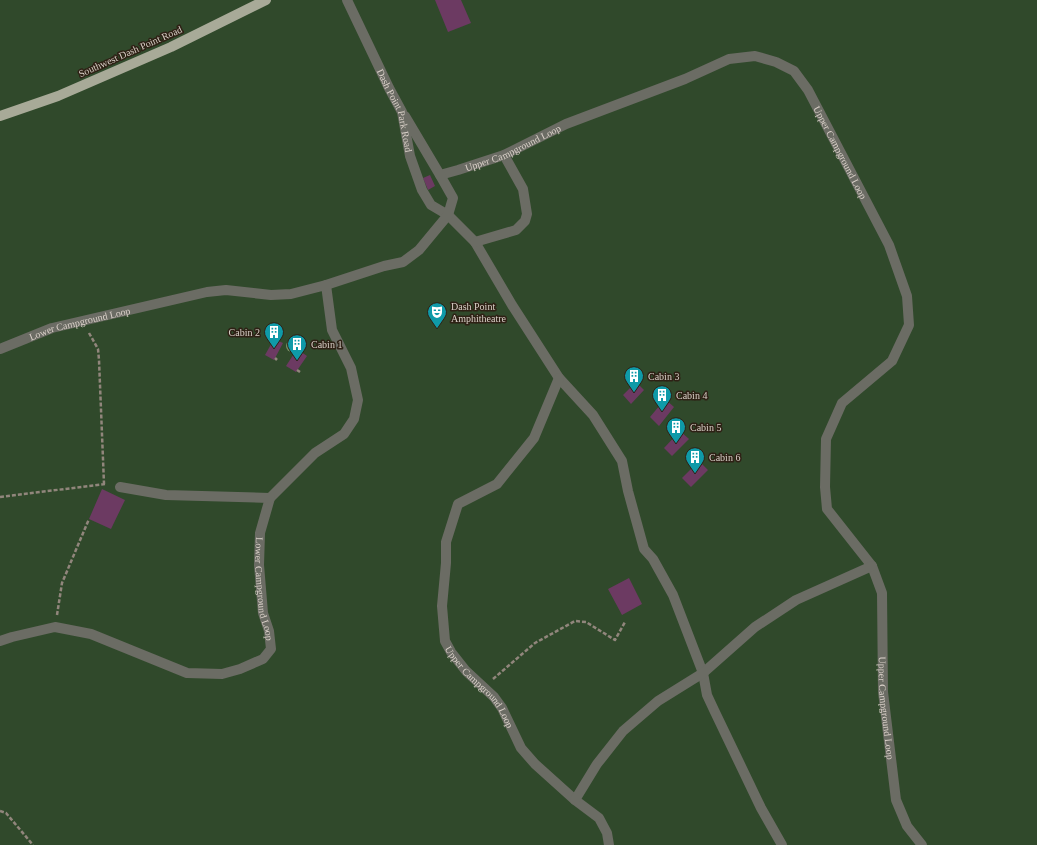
<svg xmlns="http://www.w3.org/2000/svg" width="1037" height="845" viewBox="0 0 1037 845" font-family="Georgia,serif">
	<style>
		.green { fill: #30492b }
		.building { fill: #6c3a62 }
		.lines { fill: none; stroke-linecap: round; stroke-linejoin: round }
		.path { stroke: #91867c; stroke-width: 2.5; stroke-dasharray: 4 2; stroke-linecap: butt }
		.minor { stroke: #6b6c64; stroke-width: 10 }
		.major { stroke: #a8aa98; stroke-width: 10 }
		.tree { fill: #779364 }
		.labels { text-anchor: middle; stroke-width: 3; stroke-linejoin: round; paint-order: stroke }
		.street-label { font-size: 10px; fill: #d9d0c8; stroke: #2e2115 }
		.poi-label { font-size: 10px; fill: #d9d0c8; stroke: #2e2115; text-anchor: start }
	</style>
	<rect width="100%" height="100%" fill="#382b1f"/>
	<!-- green -->
	<path class="green" d="M0,0H1037V845H0Z"/>
	<!-- building -->
	<path class="building" d="M435,0H461L471,23L448,32Z
		M430,175L435,186L428,190L423,178Z
		M274,339L283,343L274,360L265,355Z
		M297,349L307,356L296,372L286,366Z
		M636,382L644,390L631,404L623,395Z
		M665,399L674,407L659,426L650,417Z
		M680,431L689,439L672,456L664,448Z
		M699,461L708,470L691,487L682,478Z
		M102,489L125,500L111,529L89,519Z
		M629,578L642,604L622,615L608,589Z"/>
	<g class="lines">
		<!-- path -->
		<path class="path" d="M89,333L98,349L99,360L104,484
			M275,358L277,360
			M297,370L300,372
			M0,497L105,484
			M57,615L62,583L89,519
			M493,679L535,643L575,621L586,622L615,640L625,622
			M0,811L6,813L33,845"/>
		<!-- minor -->
		<g class="minor">
			<path id="s1" d="M347,0L389,88L402,112L410,156L422,190L431,205L448,215L475,242L512,305L559,378L593,415L622,461L628,491L644,549L653,559L673,595L703,673L707,695L714,710L761,808L782,845"/>
			<path id="s2" d="M440,175L458,170L504,155L566,124L685,79L729,59L755,56L776,62L794,71L808,90L889,245L907,296L909,325L892,361L842,403L826,439L825,487L827,509L872,566L882,593L883,692L896,800L907,826L922,845"/>
			<path d="M475,242L516,230L525,221L527,214L523,189L504,155"/>
			<path d="M326,285L384,266L403,262L419,250L448,215L453,198L440,175L405,116"/>
			<path id="s3" d="M0,349L52,328L207,292L226,290L271,295L291,294L326,285L332,330L351,368L358,400L354,419L344,434L315,453L270,498L260,533L259,565L263,613L269,631L271,649L263,659L240,669L222,674L187,673L91,634L55,627L12,637L0,641"/>
			<path id="s4" d="M559,378L534,438L497,484L458,504L446,542V563L442,606L445,641L451,652L466,671L494,697L502,708L521,748L535,764L575,800L599,818L607,833L609,845"/>
			<path d="M120,487L166,495L270,498"/>
			<path d="M575,800L597,764L623,731L658,701L703,673L755,627L796,600L872,566"/>
		</g>
		<!-- major -->
		<path class="major" d="M0,116L58,96L171,47L266,0"/>
	</g>
	<!-- trees -->
	<circle class="tree" cx="292" cy="346" r="6"/>
	<!-- icons -->
	<defs>
		<symbol id="theatre-pin" viewBox="-11 -11 22 30"><path d="M0 17L-7.5 6A9.5 9.5 0 1 1 7.5 6Z" fill="#0f9aa8" stroke="#2e2115"/><path d="M-5-5.5Q0-4 5-5.5V0Q5 5 0 6Q-5 5-5 0ZM-3.3-2.5H-1v1.5H-3.3ZM1-2.5H3.3v1.5H1ZM-2.8 1Q0 5.5 2.8 1Z" fill="#fff"/></symbol>
		<symbol id="building-pin" viewBox="-11 -11 22 30"><path d="M0 17L-7.5 6A9.5 9.5 0 1 1 7.5 6Z" fill="#0f9aa8" stroke="#2e2115"/><path d="M-4-6H4V6H1V3H-1V6H-4ZM-2.5-4.3h1.7v1.8h-1.7ZM.8-4.3h1.7v1.8H.8ZM-2.5-1h1.7V.8h-1.7ZM.8-1h1.7V.8H.8Z" fill="#fff"/></symbol>
	</defs>
	<g fill-rule="evenodd">
		<use href="#theatre-pin" x="426" y="301" width="22" height="30"/>
		<use href="#building-pin" x="263" y="321" width="22" height="30"/>
		<use href="#building-pin" x="286" y="333" width="22" height="30"/>
		<use href="#building-pin" x="623" y="365" width="22" height="30"/>
		<use href="#building-pin" x="651" y="384" width="22" height="30"/>
		<use href="#building-pin" x="665" y="416" width="22" height="30"/>
		<use href="#building-pin" x="684" y="446" width="22" height="30"/>
	</g>
	<g class="labels">
		<!-- street labels -->
		<g class="street-label">
			<text transform="translate(130 51) rotate(-24)" y="4">Southwest Dash Point Road</text>
			<text dy="4" stroke="none"><textPath href="#s1" startOffset="121">Dash Point Park Road</textPath></text>
			<text dy="4" stroke="none"><textPath href="#s2" startOffset="78">Upper Campground Loop</textPath></text>
			<text dy="4" stroke="none"><textPath href="#s2" startOffset="474">Upper Campground Loop</textPath></text>
			<text dy="4" stroke="none"><textPath href="#s3" startOffset="84">Lower Campground Loop</textPath></text>
			<text dy="4" stroke="none"><textPath href="#s3" startOffset="685">Lower Campground Loop</textPath></text>
			<text dy="4" stroke="none"><textPath href="#s4" startOffset="365">Upper Campground Loop</textPath></text>
			<text dy="4" stroke="none"><textPath href="#s2" startOffset="1093">Upper Campground Loop</textPath></text>
		</g>
		<!-- poi labels -->
		<g class="poi-label">
			<text x="451" y="310">Dash Point<tspan x="451" dy="12">Amphitheatre</tspan></text>
			<text x="260" y="336" text-anchor="end">Cabin 2</text>
			<text x="311" y="348">Cabin 1</text>
			<text x="648" y="380">Cabin 3</text>
			<text x="676" y="399">Cabin 4</text>
			<text x="690" y="431">Cabin 5</text>
			<text x="709" y="461">Cabin 6</text>
		</g>
	</g>
</svg>
